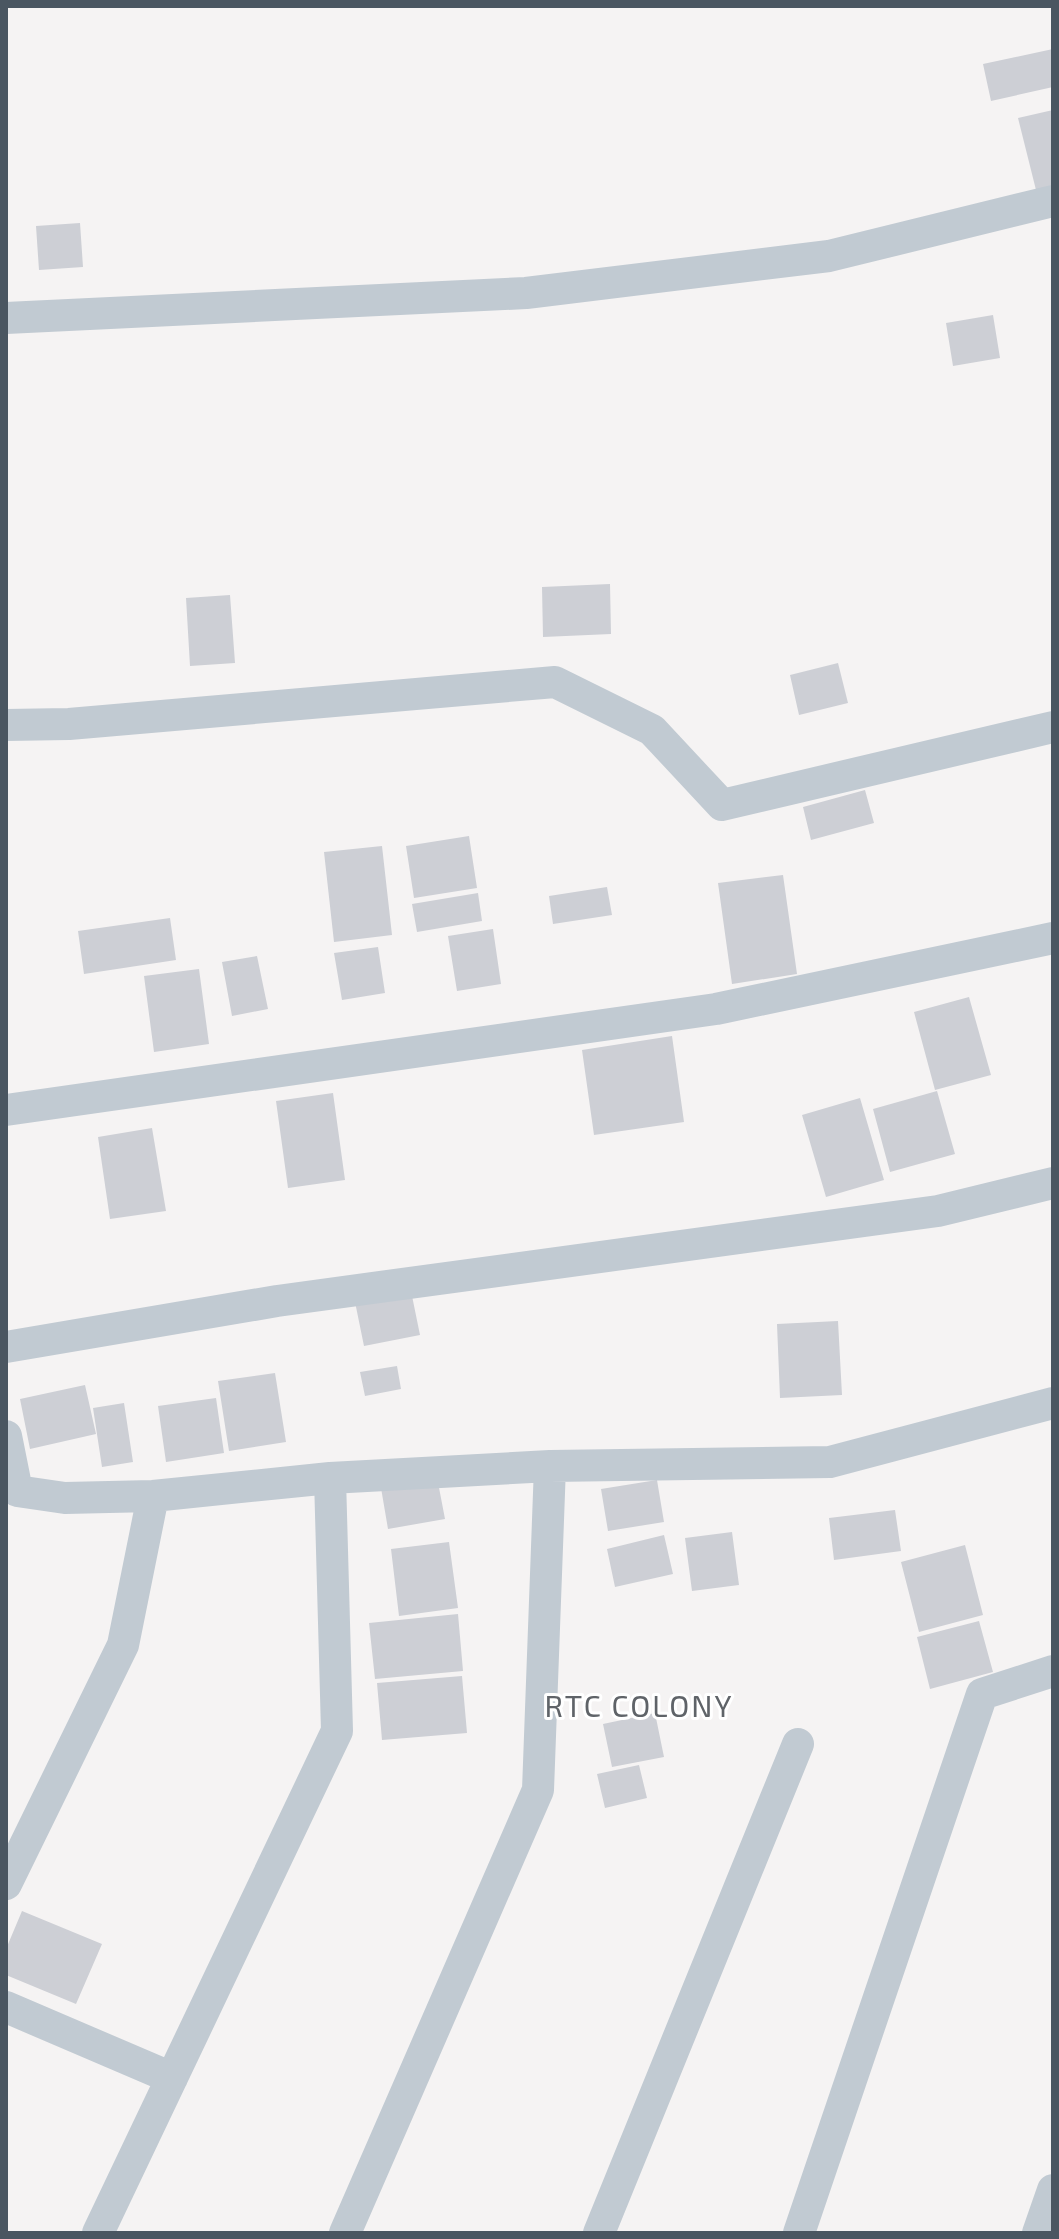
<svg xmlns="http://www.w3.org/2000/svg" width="1059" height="2239" viewBox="0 0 1059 2239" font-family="'Exo 2',sans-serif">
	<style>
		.building { fill: #cdcfd5 }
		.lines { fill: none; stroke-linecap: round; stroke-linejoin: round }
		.street { stroke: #c1cad2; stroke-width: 32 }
		.labels { text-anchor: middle; stroke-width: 6; stroke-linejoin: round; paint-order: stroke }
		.quarter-label { font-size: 30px; letter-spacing: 2px; fill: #5f6368; stroke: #fff }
	</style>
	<rect width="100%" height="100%" fill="#f5f3f3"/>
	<!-- building -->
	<path class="building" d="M1053,49V87L991,101L983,64Z
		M1053,110V186L1036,190L1018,118Z
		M80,223L83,267L39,270L36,226Z
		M993,315L1000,358L953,366L946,323Z
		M610,584L611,634L543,637L542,587Z
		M230,595L235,663L190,666L186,598Z
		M838,663L848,703L799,715L790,675Z
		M865,790L874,823L811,840L803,807Z
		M469,836L477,888L414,898L406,846Z
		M382,846L392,935L334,942L324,852Z
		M783,875L797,974L732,984L718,883Z
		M607,887L612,915L553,924L549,896Z
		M478,893L482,921L417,932L412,904Z
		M170,918L176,960L84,974L78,931Z
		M493,929L501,984L457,991L448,936Z
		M378,947L385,993L342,1000L334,953Z
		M257,956L268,1009L232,1016L222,962Z
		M199,969L209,1044L154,1052L144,976Z
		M969,997L991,1075L935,1090L914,1012Z
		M672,1036L684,1122L594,1135L582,1050Z
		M937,1091L955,1154L890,1172L873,1109Z
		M333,1093L345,1180L288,1188L276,1101Z
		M860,1098L884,1180L826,1197L802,1115Z
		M152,1128L166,1211L110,1219L98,1137Z
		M411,1291L420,1335L364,1346L355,1302Z
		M838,1321L842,1395L780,1398L777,1324Z
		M397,1366L401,1389L365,1396L360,1372Z
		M275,1373L286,1442L229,1451L218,1381Z
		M85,1385L96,1434L30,1449L20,1399Z
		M216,1398L224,1453L166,1462L158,1406Z
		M124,1403L133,1462L102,1467L93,1408Z
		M436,1472L445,1519L388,1529L380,1482Z
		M657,1480L664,1522L608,1531L601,1489Z
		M895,1510L901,1551L834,1560L829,1518Z
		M732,1532L739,1585L692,1591L685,1538Z
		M664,1535L673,1574L615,1587L607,1549Z
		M449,1542L458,1608L399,1616L391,1549Z
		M965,1545L983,1615L919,1632L901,1562Z
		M458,1614L463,1671L375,1679L369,1623Z
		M979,1621L993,1672L930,1689L917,1637Z
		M462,1676L467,1733L382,1740L377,1683Z
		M655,1713L664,1757L612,1767L603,1724Z
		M639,1765L647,1798L605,1808L597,1774Z
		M22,1911L102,1944L76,2004L6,1975V1949Z"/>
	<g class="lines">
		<!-- street -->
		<path class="street" d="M6,318L526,293L829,256L1053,201
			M6,725L69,724L555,682L652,730L722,805L1053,727
			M6,1110L716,1009L1053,938
			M6,1347L277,1301L938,1211L1053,1183
			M6,1436L17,1491L65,1498L153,1496L330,1478L550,1466L830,1462L1053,1403
			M6,1884L123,1645L153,1496
			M6,2007L172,2078
			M98,2233L337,1731L330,1478
			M345,2233L538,1790L550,1466
			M599,2233L798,1744
			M799,2233L982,1694L1053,1671
			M1038,2233L1053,2190"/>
	</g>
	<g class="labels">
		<!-- quarter labels -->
		<g class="quarter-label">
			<text x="639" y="1717">RTC COLONY</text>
		</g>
	</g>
	<!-- border -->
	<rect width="1059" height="2239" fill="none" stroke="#4a5661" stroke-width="16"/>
</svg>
